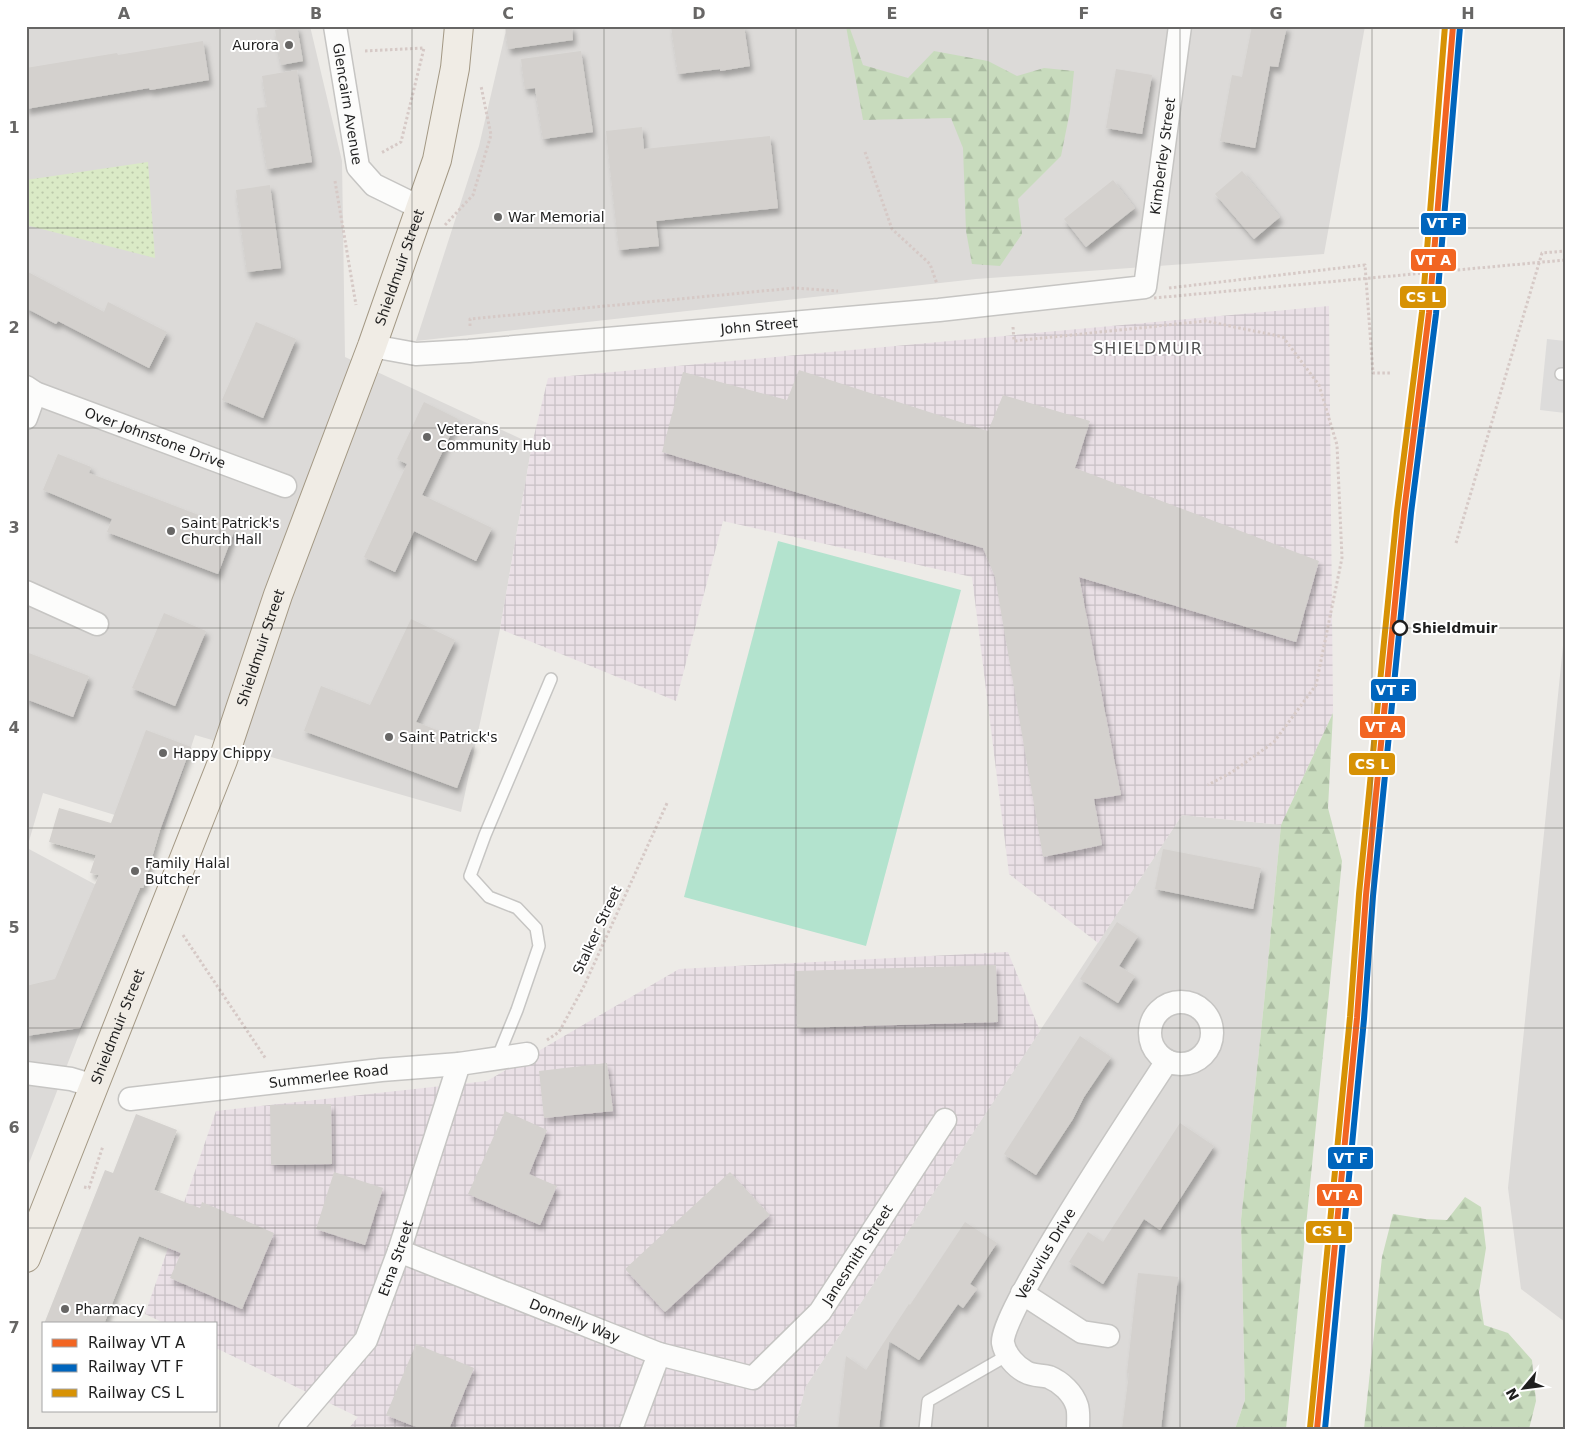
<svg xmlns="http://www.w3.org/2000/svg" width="1591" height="1455" viewBox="0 0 1591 1455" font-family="'DejaVu Sans',sans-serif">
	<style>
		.residential { fill: #dcdad8 }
		.industrial { fill: url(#industrial-grid) }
		.grass { fill: url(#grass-dots) }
		.forest { fill: url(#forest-firs) }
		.pitch { fill: #b3e3ce }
		.parking { fill: #dddcdb }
		.building { fill: #d4d1ce; filter: url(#shadow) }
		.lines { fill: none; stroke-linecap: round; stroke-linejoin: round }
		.lane-casing { stroke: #c6c5c3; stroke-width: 14 }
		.street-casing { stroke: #c6c5c3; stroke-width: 25 }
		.primary-casing { stroke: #a39884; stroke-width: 30 }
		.path { stroke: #d6c9c6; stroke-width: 3; stroke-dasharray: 2.5 2.5; stroke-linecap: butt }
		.lane { stroke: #fcfcfb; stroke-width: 11 }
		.street { stroke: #fcfcfb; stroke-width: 22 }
		.primary { stroke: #f0ece5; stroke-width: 28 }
		.path-bridge { stroke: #d6c9c6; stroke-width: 3; stroke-dasharray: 2.5 2.5; stroke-linecap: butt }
		.rail-1-casing { stroke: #fff; stroke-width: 10 }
		.rail-2-casing { stroke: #fff; stroke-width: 10 }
		.rail-3-casing { stroke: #fff; stroke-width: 10 }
		.rail-1 { stroke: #f26522; stroke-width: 6 }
		.rail-2 { stroke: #0065bd; stroke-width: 6 }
		.rail-3 { stroke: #d79205; stroke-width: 6 }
		.grid { fill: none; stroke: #676665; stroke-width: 1; stroke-opacity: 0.55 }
		.poi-dot { fill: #676665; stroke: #fff; stroke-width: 2 }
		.stop-dot { fill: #fff; stroke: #1f1f1f; stroke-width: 2.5 }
		.labels { text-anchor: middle; stroke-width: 4; stroke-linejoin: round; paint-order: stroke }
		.poi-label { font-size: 14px; fill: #1f1f1f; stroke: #fff; text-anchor: start }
		.street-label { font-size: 14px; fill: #1f1f1f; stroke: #fff }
		.stop-label { font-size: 14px; font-weight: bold; fill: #1f1f1f; stroke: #fff; text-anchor: start }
		.quarter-label { font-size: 16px; letter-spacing: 1px; fill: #525252; stroke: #fff }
		.line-badge { stroke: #fff; stroke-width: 2 }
		.badge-label { font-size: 14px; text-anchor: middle; font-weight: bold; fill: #fff }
		.neatline { fill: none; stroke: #676665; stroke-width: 2 }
		.grid-label { font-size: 16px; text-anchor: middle; font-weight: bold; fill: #676665 }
	</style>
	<defs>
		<pattern id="industrial-grid" width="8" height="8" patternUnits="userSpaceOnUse" patternTransform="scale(1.25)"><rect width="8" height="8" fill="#eae0e6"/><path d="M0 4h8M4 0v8" fill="none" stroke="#c8c0c5"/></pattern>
		<pattern id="grass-dots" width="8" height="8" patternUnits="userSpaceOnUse" patternTransform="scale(1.25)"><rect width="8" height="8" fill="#daeac6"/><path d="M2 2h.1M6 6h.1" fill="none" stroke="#bbc8aa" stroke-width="1.8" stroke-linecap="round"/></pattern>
		<pattern id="forest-firs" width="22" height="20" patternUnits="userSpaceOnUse" patternTransform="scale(1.25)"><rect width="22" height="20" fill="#c8dbbd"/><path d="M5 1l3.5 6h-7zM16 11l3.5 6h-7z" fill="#abbca2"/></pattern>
		<filter id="shadow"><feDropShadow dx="3" dy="5.5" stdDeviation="2.5" flood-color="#0004"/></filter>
	</defs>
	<rect width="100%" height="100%" fill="#edebe7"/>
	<!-- residential -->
	<path class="residential" d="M26,26H310L342,161L345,357L532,444L500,629L461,812L195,735L164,830L43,793L27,848L130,903L26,1171Z
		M507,26H1365L1324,254L976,279L416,341L479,146Z
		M1565,626V1322L1521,1289L1508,1188Z
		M1182,815L1281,825L1264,1003L1241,1220L1245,1400L1235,1429H794L806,1386Z"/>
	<!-- industrial -->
	<path class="industrial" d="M1329,306L1333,713L1281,825L1182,815L1098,943L1009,874L972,577L723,521L676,701L500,629L532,444L548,378Z
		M1008,952L1040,1031L806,1386L794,1429H348L358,1417L216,1348V1324H166L145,1314L216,1111L487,1081L679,969Z"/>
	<!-- grass -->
	<path class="grass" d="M148,162L155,258L26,225V180Z"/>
	<!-- forest -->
	<path class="forest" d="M846,26H849L863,65L908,78L934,51L988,61L1017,76L1044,68L1074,71L1070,111L1061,156L1018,199L1022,234L1000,266L972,264L966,231L963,148L951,118L863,120Z
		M1333,713L1328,808L1342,861L1286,1429H1235L1245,1400L1241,1220L1264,1003L1281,825Z
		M1465,1197L1481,1207L1486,1248L1479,1292L1484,1325L1508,1333L1532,1360L1536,1401L1529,1429H1364L1382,1257L1393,1214L1425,1219L1447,1220Z"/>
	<!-- pitch -->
	<path class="pitch" d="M778,541L961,590L866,946L684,897Z"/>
	<!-- parking -->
	<path class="parking" d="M1547,339L1565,341V413L1540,410Z"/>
	<!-- building -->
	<path class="building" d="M297,26L303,61L281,65L275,30Z
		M505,26H572L573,40L508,49Z
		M671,26H744L750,66L720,71V69L678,74Z
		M1252,26H1287L1278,67L1270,66L1255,148L1220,141L1232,75L1242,77Z
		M203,41L209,80L150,90L149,88L26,109V68L117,53L118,55Z
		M581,51L593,132L543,139L535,88L525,89L521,59Z
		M1116,69L1152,75L1142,134L1106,128Z
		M297,70L312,162L267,169L257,108L267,107L262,76Z
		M642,127L644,149L770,136L778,208L656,221L659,246L619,250L606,131Z
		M1242,171L1280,217L1254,239L1215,194Z
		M1113,180L1135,208L1086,247L1064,219Z
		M270,185L281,268L247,272L236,190Z
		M26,271L104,312L108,302L167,332L149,368L58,321L56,324L26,308Z
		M256,322L296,339L263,418L222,400Z
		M799,370L988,431L1003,395L1090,421L1075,468L1319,561L1296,642L1079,577L1121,795L1094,799L1102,845L1043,857L995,577L983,548L662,452L683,372L787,400Z
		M424,402L458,419L422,495L492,528L476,561L414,531L395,572L364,557L407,464L397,459Z
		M58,454L91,467L89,473L235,529L218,574L107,532L112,519L43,490Z
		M164,613L206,631L175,706L132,688Z
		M411,619L455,640L416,722L473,744L457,788L304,731L321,686L370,705Z
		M26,652L89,676L73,717L26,699Z
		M146,730L191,747L160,830L143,888H140L80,1028L26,1036V986L55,979L99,875L90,873L96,855L49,842L59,808L111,823Z
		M1163,849L1261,868L1253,909L1155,889Z
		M1117,922L1138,936L1119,966L1135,976L1118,1003L1080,979Z
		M996,965L998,1022L797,1028L795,971Z
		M1080,1036L1111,1057L1084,1097L1073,1119L1036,1175L1004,1154Z
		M607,1063L613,1111L544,1118L539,1071Z
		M331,1104L332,1164L271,1165L270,1105Z
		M505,1111L547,1130L529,1174L557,1186L540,1225L468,1194Z
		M136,1114L177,1130L154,1190L200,1208L202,1202L274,1233L242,1309L170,1278L181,1253L139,1236L104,1324H44L105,1170L113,1173Z
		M1180,1123L1214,1146L1160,1230L1144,1219L1103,1284L1069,1262L1088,1232L1103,1242Z
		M334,1172L383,1188L365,1245L316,1229Z
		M730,1172L770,1215L665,1312L625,1269Z
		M965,1222L997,1243L970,1284L977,1289L963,1308L958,1304L919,1360L889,1341L879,1429H838L846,1356L866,1370L909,1304L910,1305Z
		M1138,1273L1178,1277L1161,1429H1122L1129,1373H1127Z
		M416,1344L474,1368L449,1429H421L386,1415Z"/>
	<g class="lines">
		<defs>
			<path id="lane" d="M1561,374H1565
				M497,1059L517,1010L539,946L536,928L517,908L489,897L470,876L485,835L551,679
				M925,1429L928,1401L1008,1355"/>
			<g id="street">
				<path id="s1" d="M335,26L358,167L374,185L419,207"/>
				<path id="s2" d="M372,346L416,354L469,351L939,310L1145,287L1180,26"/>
				<path id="s3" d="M26,387L35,393L285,486"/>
				<path d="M26,418L35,393"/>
				<path d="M26,592L97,624"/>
				<circle cx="1181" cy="1033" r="31"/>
				<path d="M26,1073L71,1079L94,1086"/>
				<path id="s4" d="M130,1099L381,1070L459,1064L527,1054"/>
				<path id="s5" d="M399,1251L659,1354L753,1378L820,1312L945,1120"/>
				<path d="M1022,1293L1082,1332L1108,1336"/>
				<path id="s6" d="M290,1429L366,1340L399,1251L459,1064"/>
				<path d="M631,1429L659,1354"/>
				<path id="s7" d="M1078,1429C1078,1422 1079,1412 1077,1406C1073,1393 1061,1382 1049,1377C1042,1375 1033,1376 1026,1372C1016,1367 1005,1355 1003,1343C997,1317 1143,1098 1167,1061"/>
			</g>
			<g id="primary">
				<path id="s8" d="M26,1258L223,760L278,595L372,346L437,160L455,68L459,26"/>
			</g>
		</defs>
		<!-- lane casing -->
		<use href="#lane" class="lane-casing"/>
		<!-- street casing -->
		<use href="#street" class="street-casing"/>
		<!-- primary casing -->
		<use href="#primary" class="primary-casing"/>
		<!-- path -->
		<path class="path" d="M365,51L424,48L401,142L381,153
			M865,152L892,229L930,264L937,284
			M335,181L356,305
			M445,225L473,195L491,135L481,86
			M1565,283V290
			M1169,288L1365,265L1373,373H1392
			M470,326V319L794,288L838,291
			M1013,327L1014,341L1206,321L1283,337L1319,385L1337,445L1342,558L1316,685L1274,742L1232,772L1208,785
			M1456,543L1542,253L1565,251
			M183,935L266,1059
			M547,1040L559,1032L584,986L668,801
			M84,1187L89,1188L103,1146"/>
		<!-- lane -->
		<use href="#lane" class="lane"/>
		<!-- street -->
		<use href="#street" class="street"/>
		<!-- primary -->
		<use href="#primary" class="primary"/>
		<!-- path-bridge -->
		<path class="path-bridge" d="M1154,298L1565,260"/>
		<defs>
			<path id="rail-1" d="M1317,1429L1357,1018L1366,895L1404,512L1429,313L1453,26"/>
			<path id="rail-2" d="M1325,1429L1364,1019L1373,896L1411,513L1436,314L1460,27"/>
			<path id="rail-3" d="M1310,1428L1350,1017L1359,894L1397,511L1422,312L1445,26"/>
		</defs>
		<!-- rail-1 casing -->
		<use href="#rail-1" class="rail-1-casing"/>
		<!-- rail-2 casing -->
		<use href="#rail-2" class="rail-2-casing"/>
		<!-- rail-3 casing -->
		<use href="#rail-3" class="rail-3-casing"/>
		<!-- rail-1 -->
		<use href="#rail-1" class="rail-1"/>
		<!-- rail-2 -->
		<use href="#rail-2" class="rail-2"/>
		<!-- rail-3 -->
		<use href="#rail-3" class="rail-3"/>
	</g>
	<!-- grid -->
	<path class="grid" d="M220,26V1429M412,26V1429M604,26V1429M796,26V1429M988,26V1429M1180,26V1429M1372,26V1429M26,228H1565M26,428H1565M26,628H1565M26,828H1565M26,1028H1565M26,1228H1565"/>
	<!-- markers -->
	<g class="poi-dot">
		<circle cx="289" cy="45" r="5"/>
		<circle cx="498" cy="217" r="5"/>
		<circle cx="427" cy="437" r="5"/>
		<circle cx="171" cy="531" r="5"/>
		<circle cx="389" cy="737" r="5"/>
		<circle cx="163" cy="753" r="5"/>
		<circle cx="135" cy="871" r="5"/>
		<circle cx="65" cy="1309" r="5"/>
	</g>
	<circle class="stop-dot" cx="1400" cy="628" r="7"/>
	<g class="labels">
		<!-- poi labels -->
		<g class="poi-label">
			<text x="279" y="50" text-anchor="end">Aurora</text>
			<text x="508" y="222">War Memorial</text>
			<text x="437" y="434">Veterans<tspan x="437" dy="16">Community Hub</tspan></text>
			<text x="181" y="528">Saint Patrick's<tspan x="181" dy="16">Church Hall</tspan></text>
			<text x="399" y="742">Saint Patrick's</text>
			<text x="173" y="758">Happy Chippy</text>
			<text x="145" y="868">Family Halal<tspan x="145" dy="16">Butcher</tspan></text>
			<text x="75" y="1314">Pharmacy</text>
		</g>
		<!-- street labels -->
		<g class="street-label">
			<text dy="5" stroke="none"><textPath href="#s1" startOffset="79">Glencairn Avenue</textPath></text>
			<text dy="5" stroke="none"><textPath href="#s2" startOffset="909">Kimberley Street</textPath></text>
			<text dy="5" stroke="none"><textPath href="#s8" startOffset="1059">Shieldmuir Street</textPath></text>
			<text dy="5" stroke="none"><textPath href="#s2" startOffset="389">John Street</textPath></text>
			<text dy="5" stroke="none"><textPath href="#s3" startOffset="139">Over Johnstone Drive</textPath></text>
			<text dy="5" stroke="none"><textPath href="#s8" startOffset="654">Shieldmuir Street</textPath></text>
			<text transform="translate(597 930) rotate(-65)" y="5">Stalker Street</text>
			<text dy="5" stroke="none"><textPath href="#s8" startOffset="249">Shieldmuir Street</textPath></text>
			<text dy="5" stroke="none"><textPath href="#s4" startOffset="200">Summerlee Road</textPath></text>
			<text dy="5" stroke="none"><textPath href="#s7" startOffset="226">Vesuvius Drive</textPath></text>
			<text dy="5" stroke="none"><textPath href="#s5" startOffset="539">Janesmith Street</textPath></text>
			<text dy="5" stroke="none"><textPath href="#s6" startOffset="204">Etna Street</textPath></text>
			<text dy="5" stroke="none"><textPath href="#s5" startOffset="189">Donnelly Way</textPath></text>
		</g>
		<!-- stop labels -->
		<g class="stop-label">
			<text x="1412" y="633">Shieldmuir</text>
		</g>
		<!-- quarter labels -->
		<g class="quarter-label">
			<text x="1148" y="354">SHIELDMUIR</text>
		</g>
	</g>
	<g class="line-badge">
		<rect x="1420" y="212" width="47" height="24" rx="5" fill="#0065bd"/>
		<rect x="1410" y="248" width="47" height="24" rx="5" fill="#f26522"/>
		<rect x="1399" y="285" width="48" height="24" rx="5" fill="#d79205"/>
		<rect x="1370" y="678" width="47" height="24" rx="5" fill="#0065bd"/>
		<rect x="1359" y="715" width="47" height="24" rx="5" fill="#f26522"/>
		<rect x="1348" y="752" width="48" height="24" rx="5" fill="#d79205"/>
		<rect x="1327" y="1146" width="47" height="24" rx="5" fill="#0065bd"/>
		<rect x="1316" y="1183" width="47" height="24" rx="5" fill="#f26522"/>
		<rect x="1305" y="1220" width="48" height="24" rx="5" fill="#d79205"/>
	</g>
	<g class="badge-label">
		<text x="1444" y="228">VT F</text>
		<text x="1433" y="265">VT A</text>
		<text x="1423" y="302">CS L</text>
		<text x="1393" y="695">VT F</text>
		<text x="1383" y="732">VT A</text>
		<text x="1372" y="769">CS L</text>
		<text x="1351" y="1163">VT F</text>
		<text x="1340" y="1200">VT A</text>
		<text x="1329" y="1236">CS L</text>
	</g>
	<!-- border -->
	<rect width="1591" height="1455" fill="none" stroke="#ffffff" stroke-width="55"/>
	<!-- legend -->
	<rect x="42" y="1322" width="175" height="90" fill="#ffffff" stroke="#a5a5a5"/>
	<rect x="52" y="1339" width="25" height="8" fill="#f26522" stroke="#a5a5a5"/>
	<text x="88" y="1348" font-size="15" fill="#1f1f1f">Railway VT A</text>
	<rect x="52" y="1364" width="25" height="8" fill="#0065bd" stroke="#a5a5a5"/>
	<text x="88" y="1372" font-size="15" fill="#1f1f1f">Railway VT F</text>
	<rect x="52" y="1389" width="25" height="8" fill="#d79205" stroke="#a5a5a5"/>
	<text x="88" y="1398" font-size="15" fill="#1f1f1f">Railway CS L</text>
	<!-- north arrow -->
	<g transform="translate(1524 1388) rotate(241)" stroke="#ffffff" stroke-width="4" paint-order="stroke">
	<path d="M0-4L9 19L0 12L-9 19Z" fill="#1f1f1f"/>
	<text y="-8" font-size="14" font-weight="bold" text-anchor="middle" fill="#1f1f1f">N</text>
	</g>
	<rect x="28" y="28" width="1536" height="1400" class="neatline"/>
	<g class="grid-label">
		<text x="124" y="19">A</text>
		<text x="316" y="19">B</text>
		<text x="508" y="19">C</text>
		<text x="699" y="19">D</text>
		<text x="892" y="19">E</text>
		<text x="1084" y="19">F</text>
		<text x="1276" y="19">G</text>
		<text x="1468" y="19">H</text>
		<text x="14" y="133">1</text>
		<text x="14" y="333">2</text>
		<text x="14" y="533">3</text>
		<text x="14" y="733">4</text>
		<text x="14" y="933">5</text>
		<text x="14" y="1133">6</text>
		<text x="14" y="1333">7</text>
	</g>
</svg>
